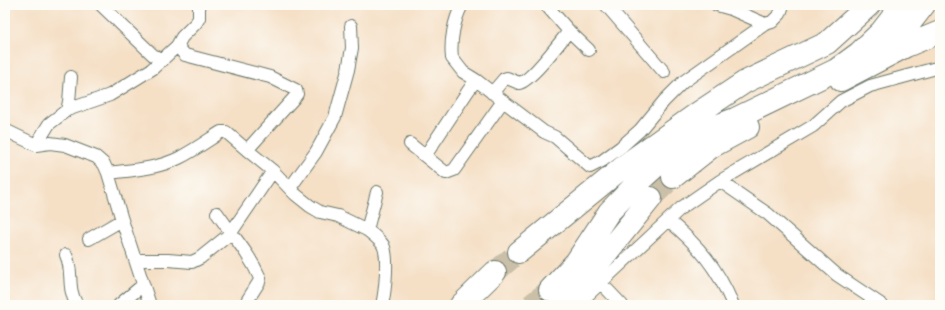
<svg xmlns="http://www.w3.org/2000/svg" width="945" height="310" viewBox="0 0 945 310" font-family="'Sorts Mill Goudy',serif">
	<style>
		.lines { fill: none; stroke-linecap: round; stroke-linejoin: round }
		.highway-tunnel { stroke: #cabfa8; stroke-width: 22; stroke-dasharray: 22 11; stroke-linecap: butt }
		.street-casing { stroke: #6a7667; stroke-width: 14 }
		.highway-casing { stroke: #6a7667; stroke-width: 24 }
		.street { stroke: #fff; stroke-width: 12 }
		.highway { stroke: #fff; stroke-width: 22 }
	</style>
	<rect width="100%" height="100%" fill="#fdfcf7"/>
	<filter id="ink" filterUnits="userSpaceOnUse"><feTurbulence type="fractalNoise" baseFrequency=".025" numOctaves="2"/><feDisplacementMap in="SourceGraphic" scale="8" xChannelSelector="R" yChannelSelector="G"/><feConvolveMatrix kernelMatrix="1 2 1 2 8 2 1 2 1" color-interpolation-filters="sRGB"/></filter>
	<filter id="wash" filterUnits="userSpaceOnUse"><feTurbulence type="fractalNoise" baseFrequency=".012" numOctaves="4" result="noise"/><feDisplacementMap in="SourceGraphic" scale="16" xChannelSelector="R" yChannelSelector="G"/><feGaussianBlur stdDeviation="0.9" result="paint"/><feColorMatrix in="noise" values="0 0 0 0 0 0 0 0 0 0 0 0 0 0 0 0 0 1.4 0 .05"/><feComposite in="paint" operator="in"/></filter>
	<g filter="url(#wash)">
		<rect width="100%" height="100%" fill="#f5dfc5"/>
	</g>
	<g filter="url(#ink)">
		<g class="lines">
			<!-- highway-tunnel -->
			<path class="highway-tunnel" d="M651,198L673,177
				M495,272L519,252
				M531,305L550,290"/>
			<defs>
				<path id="street" d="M101,5L153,55L163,60
					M462,5C454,20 450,41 452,58L463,72L476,80L503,101
					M546,5L569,31L589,50
					M606,5L664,72
					M717,5L731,9L765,24L772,22L780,14L783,5
					M177,46L185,55L270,77L296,90L297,94L294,98L247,150L273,171L295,194L310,206L320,212L338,216L367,230
					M492,93L504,79L507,78L519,83C530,82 561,41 569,31
					M67,110L110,95L152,69L177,46L182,37L196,23L199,18V5
					M5,130L36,145L50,143L65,145L96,157L104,164L108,173L122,220L150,305
					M410,144L446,173L454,170L503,101L544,132L555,137L590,167L602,161L621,147L640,130L664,101L683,82L765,24
					M36,145L49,124L67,110L69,102L71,77
					M425,156L468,91L476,80
					M108,173C131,170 157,169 179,158C193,151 207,141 221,132H226L247,150
					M720,181L768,214L837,275L882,305
					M290,188L316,152L335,117L348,70L352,48L351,26
					M377,192L367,230C372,234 379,239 383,245C389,257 385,292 382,305
					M217,213C232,235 249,253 260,278L259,282L247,301V305
					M668,220C699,246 717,267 733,305
					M89,239L122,220
					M66,255C74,272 66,287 77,305
					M136,260H168L192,262L200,258L230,234L273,171
					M601,283L622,305
					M119,305L143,285
					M577,305L681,208L720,181L813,126L841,101L870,86L940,67"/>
				<path id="highway" d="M884,50L903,32L924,5
					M841,80L906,46L940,32
					M673,177L711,147L748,127
					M519,252L628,163L698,113L745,82L827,43L869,5
					M550,290L576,262L609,212L636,184L675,149L711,128L735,119L836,70L859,53L881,32L902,5
					M560,302L596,266L651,198
					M461,305L495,272"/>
			</defs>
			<!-- street casing -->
			<use href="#street" class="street-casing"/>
			<!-- highway casing -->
			<use href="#highway" class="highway-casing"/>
			<!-- street -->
			<use href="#street" class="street"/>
			<!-- highway -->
			<use href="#highway" class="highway"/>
		</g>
	</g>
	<!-- margin -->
	<rect width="945" height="310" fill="none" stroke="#fdfcf7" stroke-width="20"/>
</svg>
